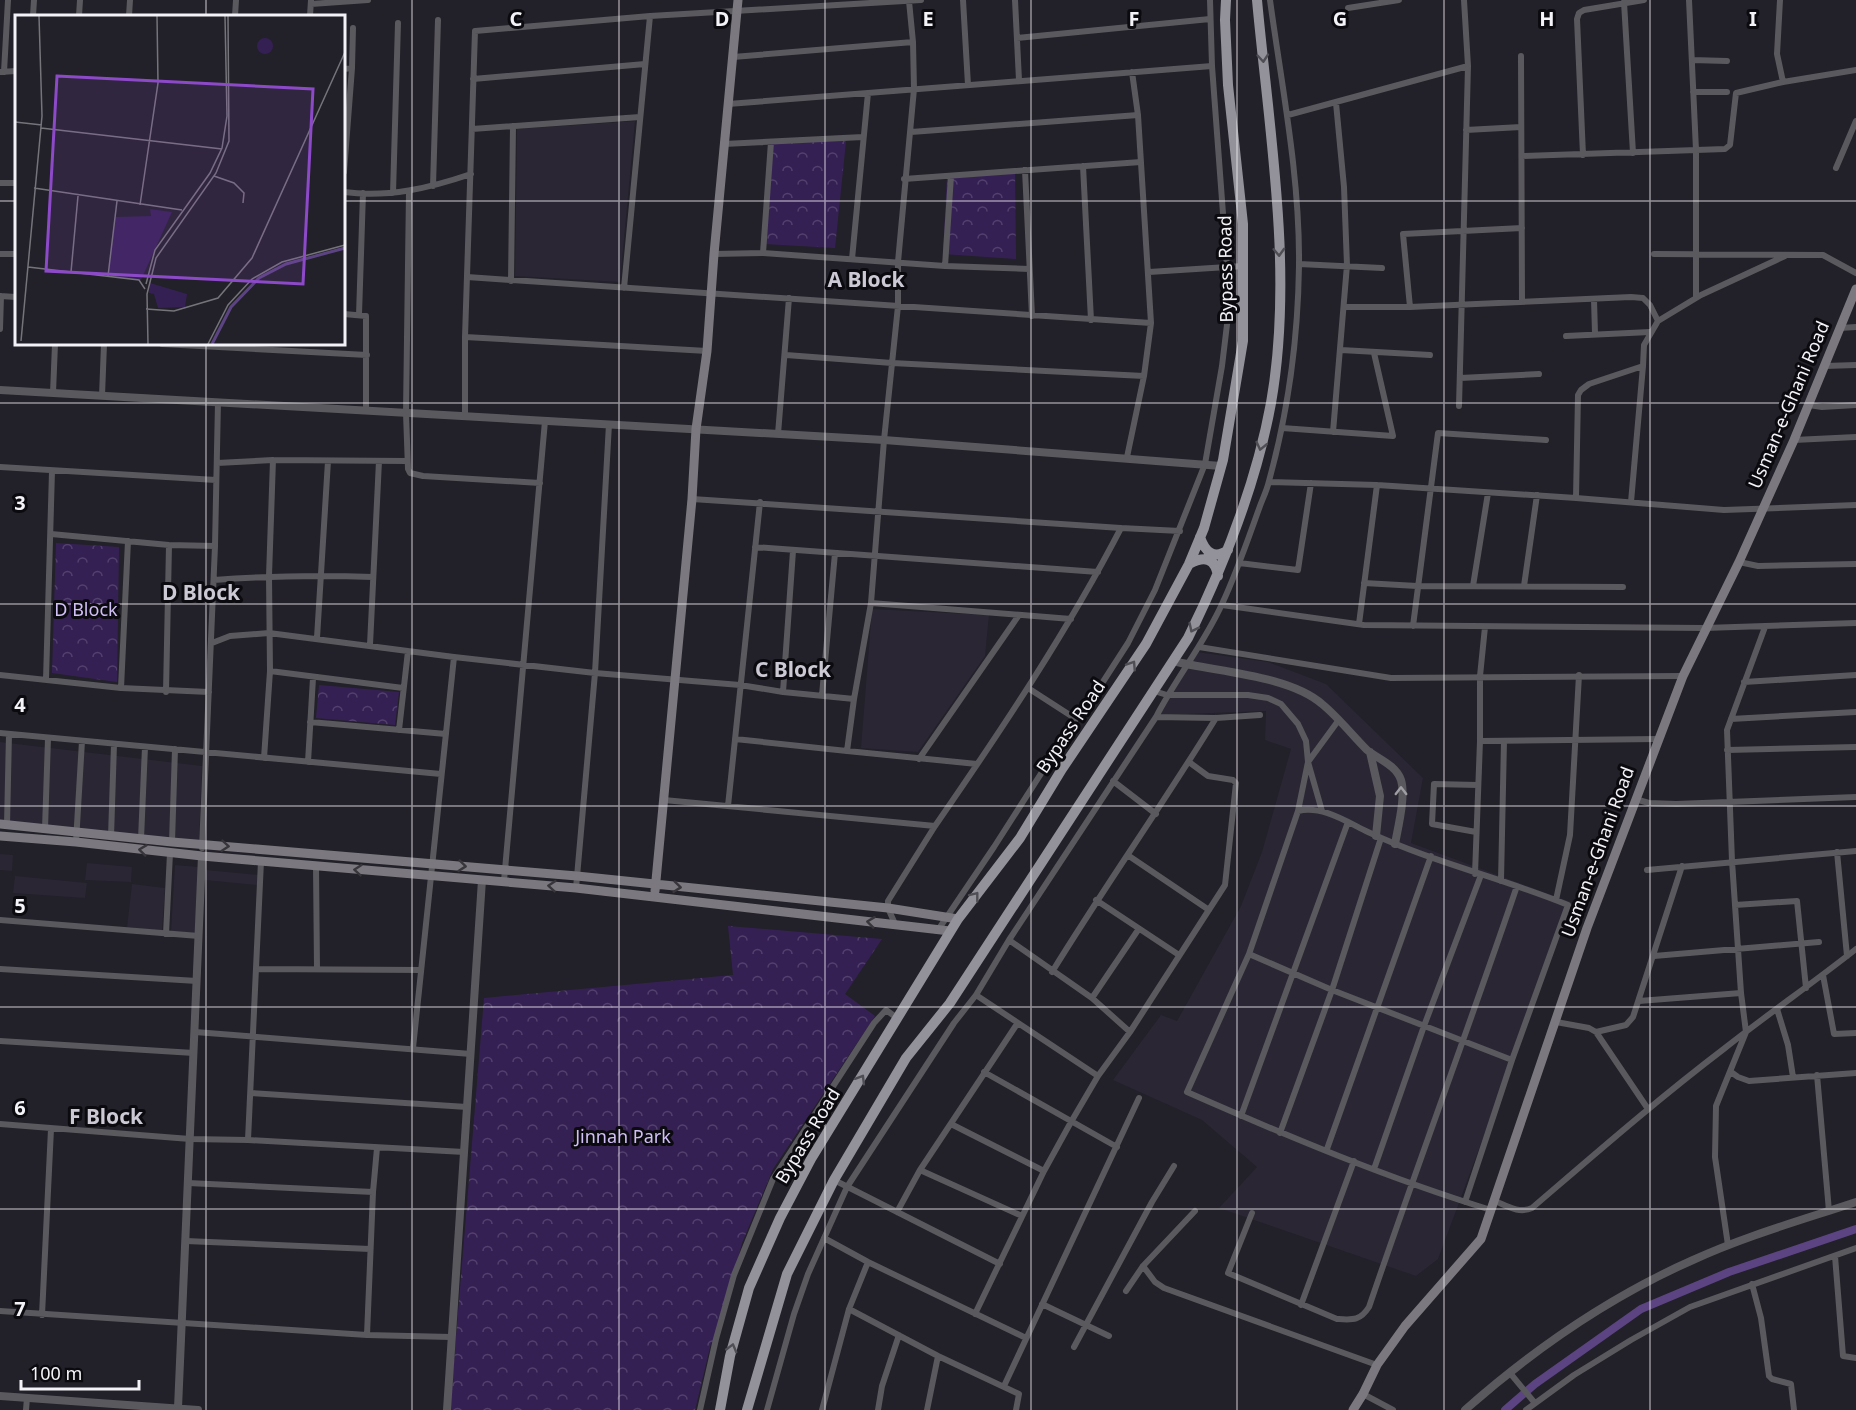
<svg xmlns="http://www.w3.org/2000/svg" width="1856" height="1410" viewBox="0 0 1856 1410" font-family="'Noto Sans',sans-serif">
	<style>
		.built { fill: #2a2634 }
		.forest { fill: url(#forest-crowns) }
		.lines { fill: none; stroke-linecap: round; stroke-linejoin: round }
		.canal { stroke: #5c4483; stroke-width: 8 }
		.minor { stroke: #5a595d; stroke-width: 6 }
		.tertiary { stroke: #5a595d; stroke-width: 8 }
		.secondary { stroke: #7b797f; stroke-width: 9 }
		.primary { stroke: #93919a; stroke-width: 10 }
		.oneway { stroke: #4f4e54 }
		.oneway2 { stroke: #9f9ea3 }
		.oneway3 { stroke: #38363b }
		.grid { fill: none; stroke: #f4f3f8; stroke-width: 1.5; stroke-opacity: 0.55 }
		.labels { text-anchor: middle; stroke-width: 6; stroke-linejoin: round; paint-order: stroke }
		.street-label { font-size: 18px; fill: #f4f3f8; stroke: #0b0a0e }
		.park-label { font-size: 18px; fill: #d1bff7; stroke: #0b0a0e }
		.quarter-label { font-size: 21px; font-weight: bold; fill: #ccc9d4; stroke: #0b0a0e }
		.inset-river { fill: none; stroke: #5c4483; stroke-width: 3 }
		.inset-road { fill: none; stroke: #76747b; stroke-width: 1.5 }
		.view { fill: #8d4ac8; fill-opacity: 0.15; stroke: #8d4ac8; stroke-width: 3 }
		.inset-edge { fill: none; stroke: #f4f3f8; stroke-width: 3 }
		.grid-label { font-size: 20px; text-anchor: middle; font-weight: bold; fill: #f4f3f8; stroke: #0b0a0e; stroke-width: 6; stroke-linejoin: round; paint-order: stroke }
	</style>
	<defs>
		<pattern id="forest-crowns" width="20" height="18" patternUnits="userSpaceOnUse" patternTransform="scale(1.5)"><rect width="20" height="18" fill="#352054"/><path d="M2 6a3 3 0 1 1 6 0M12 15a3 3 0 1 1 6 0" fill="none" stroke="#53416d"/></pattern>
	</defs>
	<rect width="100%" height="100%" fill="#222028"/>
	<!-- built -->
	<path class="built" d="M635,121L620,282L515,276L517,129Z
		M872,609L989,615L985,656L918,752L861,748Z
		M1197,652L1268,662L1326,684L1423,778L1411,843L1571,902L1438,1259L1416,1276L1219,1208L1257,1167L1202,1120L1113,1080L1161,1015L1177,1021L1241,906L1262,852L1291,749L1265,740L1266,711L1160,715Z
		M0,742L202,766L199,841L0,821Z
		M0,854L13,855L12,871L0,870Z
		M87,863L132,867L131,882L85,880Z
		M175,865L199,867L195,933L171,931Z
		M206,870L258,875L257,885L205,880Z
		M15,876L87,883L85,898L13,893Z
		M132,884L165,888L162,931L127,927Z"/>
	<!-- forest -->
	<path class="forest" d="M846,141L835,248L765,244L771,142Z
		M1015,171L1016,259L943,254L947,176Z
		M56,543L119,547L117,682L52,673Z
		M319,685L399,692L395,725L316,718Z
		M728,926L882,939L845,994L875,1016L773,1169L742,1243L716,1339L711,1343L695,1410H450L484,998L733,975Z"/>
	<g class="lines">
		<!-- canal -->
		<path class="canal" d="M1505,1410L1535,1384L1641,1309L1729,1272L1856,1229"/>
		<!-- minor -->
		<path class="minor" d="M963,0L968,85
			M1015,0L1019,80
			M1689,0L1696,150V297
			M1780,0L1777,54L1783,82
			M1624,2L1633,153
			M311,4L368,0
			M1348,8L1399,0
			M33,16L34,0
			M79,16L80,0
			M129,16L130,0
			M235,16L236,0
			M310,16L311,0
			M1017,38L1210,19
			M1521,56L1522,302
			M733,57L913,42
			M1692,60L1727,61
			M352,68L353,28
			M344,69L352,68L344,172
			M0,72L16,71
			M4,72L8,0
			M473,79L645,64
			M1693,92H1727
			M728,104L1212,66
			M1288,115L1468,66
			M472,129L640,117
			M1466,130L1521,127
			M911,132L1138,115
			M724,144L863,137
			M1583,155L1577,19L1579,13L1584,10L1644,0
			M1522,156L1725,149L1730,145L1736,93L1783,82L1856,70
			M1083,166L1091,320
			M1836,168L1856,121
			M1025,170L1032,316
			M904,179L1141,162
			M0,183H16
			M433,186L438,20
			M409,191L406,413L408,469L410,473L423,476L540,483
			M344,192C388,198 430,188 471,174
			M393,193L398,23
			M763,253L771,142
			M0,254H16
			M714,254L763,253L945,266L1029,269
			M1654,254L1823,255L1856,273
			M852,259L868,93
			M1299,264L1382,268
			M945,266L951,176
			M1149,272L1243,266
			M467,277L1151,323
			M511,281L513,126
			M624,288L650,16
			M0,296L16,297
			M1594,299L1595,334
			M1345,307H1410L1631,297L1643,298L1650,305L1658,321
			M1410,307L1403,234L1522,228
			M344,314L366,316V411
			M359,315L363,193
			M1840,328L1856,327
			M0,329L1,296
			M1566,336L1650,332
			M465,337L707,351
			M162,344L367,355
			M1341,350L1430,355
			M786,355L892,363L1144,376
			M1825,366L1856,365
			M1460,378L1539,374
			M53,393L55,344
			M102,396L104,344
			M1809,405L1822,407L1856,405
			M1459,406L1468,66L1464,0
			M465,416V337L475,31L650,16L921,0
			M1282,428L1393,436L1374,353
			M1333,432L1347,265L1344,187L1336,103
			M778,434L789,298
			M1794,440L1856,437
			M1127,457L1144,376L1151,323L1138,115L1132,72
			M217,463L273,460L407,461
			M0,467L216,480
			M1269,482L1377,485L1576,498L1724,510L1856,505
			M1576,498L1578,395L1581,390L1589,384L1643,366
			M692,499L1121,528
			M1631,502L1643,366L1644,345L1658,321L1701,295L1785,256
			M51,534L169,545L215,546
			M755,547L1098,572
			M1739,562L1758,566L1856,564
			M1239,563L1298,570L1311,483
			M214,580C267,576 319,575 373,577
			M1364,583L1417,586L1623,587
			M1473,586L1488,493
			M1524,586L1537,495
			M871,603L1071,619
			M1222,605L1364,625L1705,628L1856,623
			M1359,624L1377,485
			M1413,626L1438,433L1546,440
			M317,638L328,461
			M212,643L230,636L269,633L454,657L595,673L740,685L783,692L854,699
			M370,645L379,461
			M1199,647L1391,678L1683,676
			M270,671L403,688
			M0,675L121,688L209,692
			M46,680L52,471
			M1744,682L1856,675
			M121,688L128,541
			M1028,688L1076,719
			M1154,691L1167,695H1248L1268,698L1281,704L1298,724L1306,741L1308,762L1322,811
			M166,692L169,545
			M783,692L793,551
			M822,695L835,553
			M1156,717L1216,718L1260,715
			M1731,719L1856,712
			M310,722L446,734
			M399,730L408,651
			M0,733L441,774
			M735,739L847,751L854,699L871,603L884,440L898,306V262L914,89L913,42L909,1
			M1480,741L1658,739
			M1727,750L1856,747
			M847,751L977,764
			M264,758L270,671L269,576L273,460
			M919,759L1019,615
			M308,762L313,678
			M1113,781L1156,814
			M1635,799L1649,803L1676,804L1856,797
			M664,800L935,826C1002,729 1067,632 1121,528L1180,531
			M728,806L760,502
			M1298,811L1308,762L1338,721
			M7,825L9,734
			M45,829L48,738
			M1476,832L1432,824L1434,784L1478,785
			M111,837L114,744
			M141,839L145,747
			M76,842L82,741
			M172,842L175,749
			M202,848L215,546L218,402
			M1837,852L1847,956
			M1129,856L1209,910
			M316,866L317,969
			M1647,870L1856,851
			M1475,874L1480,741V676L1485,627
			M504,881L545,421
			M1501,881L1504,741
			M576,888L595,673L609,424
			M1096,900L1179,955
			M1556,900L1570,835L1579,675
			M1735,905L1797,901L1806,988
			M0,920L199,936
			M895,924L888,908V901L935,826
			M938,930L994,847L1076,719L1099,688L1128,643L1155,590L1205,464L1222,366L1229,308L1227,267L1212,66L1210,0
			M166,934L170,853
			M1009,940L1092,998L1130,1032
			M1249,954L1332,990L1512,1060
			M1654,956L1819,942
			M0,969L197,981
			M257,969L421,970
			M1052,972C1105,886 1163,804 1216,718
			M1823,975L1834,1034L1856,1033
			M976,995L1098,1076
			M1092,998L1138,930
			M1639,1001L1741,993
			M1777,1009L1788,1045L1793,1077
			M1556,1022L1589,1028L1596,1032L1648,1109
			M195,1032L471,1054
			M1596,1032L1626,1025L1633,1017L1682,866
			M0,1041L194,1053
			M413,1048L454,657
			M984,1072L1117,1147
			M1731,1072L1738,1077L1749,1081L1856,1073
			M1817,1075L1829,1211
			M251,1093L467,1107
			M1241,1116L1348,822
			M0,1124L190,1139L248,1140L464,1152
			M951,1124L1044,1171
			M1280,1133L1332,990L1381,838
			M248,1140L261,861
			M1327,1149L1431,856
			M1374,1169L1424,1026L1481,875
			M920,1170L1022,1216
			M834,1180L1000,1264
			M188,1183L373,1192
			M1495,1201C1507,1206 1519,1214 1532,1208C1595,1154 1658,1099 1725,1048C1768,1014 1813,983 1856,949
			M1465,1202L1512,1060L1568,905C1502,878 1432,862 1368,832C1347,822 1322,805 1298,811L1249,954L1187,1092C1287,1136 1387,1178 1491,1210
			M897,1212L920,1170L1017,1024
			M1252,1213L1228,1273L1337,1319C1353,1320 1360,1321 1369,1307C1417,1166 1469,1027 1517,886
			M824,1238L868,1262L1026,1338
			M186,1241L370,1249
			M1728,1245L1715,1157L1716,1106L1746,1032L1741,993L1732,861L1727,730L1765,627
			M1835,1256L1843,1356L1856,1358
			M1143,1266L1155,1282L1164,1288L1377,1365
			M1752,1284L1761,1318L1769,1376L1772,1379L1791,1384L1794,1410
			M1126,1291L1143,1266L1195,1211
			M1042,1304L1109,1336
			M1301,1305L1354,1161
			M849,1309L938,1356L1019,1394L1016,1410
			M0,1311L367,1335L451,1337
			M975,1314L1044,1171L1071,1122L1098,1076L1130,1032L1225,885L1236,783L1233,780L1208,776L1189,762
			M42,1315L51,1129
			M367,1335L373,1192L377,1148
			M1074,1347L1152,1202L1174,1166
			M1510,1373L1534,1402
			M1004,1386L1139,1098
			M1363,1394L1393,1410
			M26,1410L27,1398
			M700,1410L716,1339L734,1275L773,1179L874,1023L886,1010L897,1018
			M767,1410L794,1314L808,1274L847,1187L954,1023L976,995L1009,940L1156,717C1176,678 1204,644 1222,604C1237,572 1248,539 1260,506C1263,498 1267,490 1269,481C1288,412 1298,337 1299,266C1300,177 1282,88 1270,0
			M822,1410L849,1309L868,1262
			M878,1410L882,1386L899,1335
			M927,1410L938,1356
			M1526,1410L1574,1375L1631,1340L1690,1307L1856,1248"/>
		<!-- tertiary -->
		<path class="tertiary" d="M0,390L884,440L1221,466
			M1173,661C1216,672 1289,675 1322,704C1338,717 1352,735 1367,750C1378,759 1396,765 1401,780C1406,796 1398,827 1395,844
			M1370,752L1380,796L1376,836
			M0,1396L198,1410
			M178,1408L202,856
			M447,1410L482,880
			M1465,1410C1534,1349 1609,1297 1693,1260C1745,1236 1802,1220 1856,1202"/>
		<!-- secondary -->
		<path class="secondary" d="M0,824L172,842L577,876L888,908L958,919
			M0,836L76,842L202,856L576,888L950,931
			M655,891L692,499L696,429L707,351L714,254L738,0
			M1353,1410L1363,1394L1377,1365L1405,1326L1481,1239L1587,928L1683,676L1739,562L1794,440L1856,289"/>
		<!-- primary -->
		<path class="primary" d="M1200,537C1205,552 1214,560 1228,550
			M1189,564C1204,556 1215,557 1218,576
			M720,1410L730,1356L749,1288L780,1218L811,1159L958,919L1020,838L1062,769L1146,644L1189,564L1204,528L1223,460L1243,341V224L1228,85L1225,20L1226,0
			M747,1410L787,1274L834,1180L906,1058L950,1003L1188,638C1225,563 1256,485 1271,403C1294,273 1269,131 1257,0"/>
	</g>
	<!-- one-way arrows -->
	<defs><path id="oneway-chevron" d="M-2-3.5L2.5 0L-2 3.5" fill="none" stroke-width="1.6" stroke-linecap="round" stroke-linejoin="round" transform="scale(1.5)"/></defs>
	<g class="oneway">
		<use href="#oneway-chevron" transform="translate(1263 58) rotate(85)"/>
		<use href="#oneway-chevron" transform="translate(1279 252) rotate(88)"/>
		<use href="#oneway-chevron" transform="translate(1261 446) rotate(103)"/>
		<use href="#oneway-chevron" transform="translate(1193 628) rotate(116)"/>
		<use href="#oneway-chevron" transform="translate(1132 665) rotate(-57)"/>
		<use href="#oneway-chevron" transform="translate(975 896) rotate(-52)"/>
		<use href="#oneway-chevron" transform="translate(861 1079) rotate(-59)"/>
		<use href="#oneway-chevron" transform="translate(732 1348) rotate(-75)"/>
	</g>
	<use class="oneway2" href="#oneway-chevron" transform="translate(1401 791) rotate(-90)"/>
	<g class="oneway3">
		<use href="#oneway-chevron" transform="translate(225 846) rotate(5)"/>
		<use href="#oneway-chevron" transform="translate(143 850) rotate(-173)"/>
		<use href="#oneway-chevron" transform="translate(462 866) rotate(6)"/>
		<use href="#oneway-chevron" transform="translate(358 870) rotate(-175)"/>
		<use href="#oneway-chevron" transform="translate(552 886) rotate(-175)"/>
		<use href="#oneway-chevron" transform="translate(677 887) rotate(6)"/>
		<use href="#oneway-chevron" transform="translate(871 922) rotate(-173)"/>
	</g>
	<!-- grid -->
	<path class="grid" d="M206,0V16M412,0V1410M619,0V1410M825,0V1410M1031,0V1410M1237,0V1410M1444,0V1410M1650,0V1410M0,201H16M344,201H1856M206,344V1410M0,403H1856M0,604H1856M0,806H1856M0,1007H1856M0,1209H1856"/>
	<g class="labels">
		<!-- street labels -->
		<g class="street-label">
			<text transform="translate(1226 269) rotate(-91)" y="6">Bypass Road</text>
			<text transform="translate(1789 405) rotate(-67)" y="6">Usman-e-Ghani Road</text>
			<text transform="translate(1071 727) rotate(-56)" y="6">Bypass Road</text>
			<text transform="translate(1598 852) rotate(-70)" y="6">Usman-e-Ghani Road</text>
			<text transform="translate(808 1136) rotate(-59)" y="6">Bypass Road</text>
		</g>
		<!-- park labels -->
		<g class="park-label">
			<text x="86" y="616">D Block</text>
			<text x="623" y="1143">Jinnah Park</text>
		</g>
		<!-- quarter labels -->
		<g class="quarter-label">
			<text x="866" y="287">A Block</text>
			<text x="201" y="600">D Block</text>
			<text x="793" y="677">C Block</text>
			<text x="106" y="1124">F Block</text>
		</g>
	</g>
	<!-- overview -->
	<g transform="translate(15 15)">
		<rect width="330" height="330" fill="#222028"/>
		<path d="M242 31a8 8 0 1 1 16 0a8 8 0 1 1-16 0ZM135,194L157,197L126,265L93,261L101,202L136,201Z" fill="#352054"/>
		<path d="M135,268L172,279L170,292L143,293L139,279L134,278Z" fill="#352054"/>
		<path class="inset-river" d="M197,329L216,292L244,263L271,249L330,233"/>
		<path class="inset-road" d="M0,107L27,110M26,113L207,134M199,161L219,168L229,178L228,188M19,173L167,195M125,190L143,68L142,1M13,252L124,265L130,274M56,257L63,181M93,261L102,186M131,269L140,235L195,158L207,133L212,101L210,1M131,294L159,296L203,283L237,243L330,37M6,326L27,101L24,1M133,329L132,279L141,243L201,158L214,126L213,1M193,329L213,290L237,264L267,247L330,230"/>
		<path class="view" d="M42,61L298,74L288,269L31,256Z"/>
		<rect width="330" height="330" class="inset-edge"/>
	</g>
	<g class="grid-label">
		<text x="516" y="26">C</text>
		<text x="722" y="26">D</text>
		<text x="928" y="26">E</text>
		<text x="1134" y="26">F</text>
		<text x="1340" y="26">G</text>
		<text x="1547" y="26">H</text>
		<text x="1753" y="26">I</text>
		<text x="20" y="510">3</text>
		<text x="20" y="712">4</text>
		<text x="20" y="913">5</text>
		<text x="20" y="1115">6</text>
		<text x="20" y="1316">7</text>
	</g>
	<!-- scale -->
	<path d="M21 1380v9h118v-9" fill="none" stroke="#f4f3f8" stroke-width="3"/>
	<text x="30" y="1380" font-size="18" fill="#f4f3f8" stroke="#0b0a0e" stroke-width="4.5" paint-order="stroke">100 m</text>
</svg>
